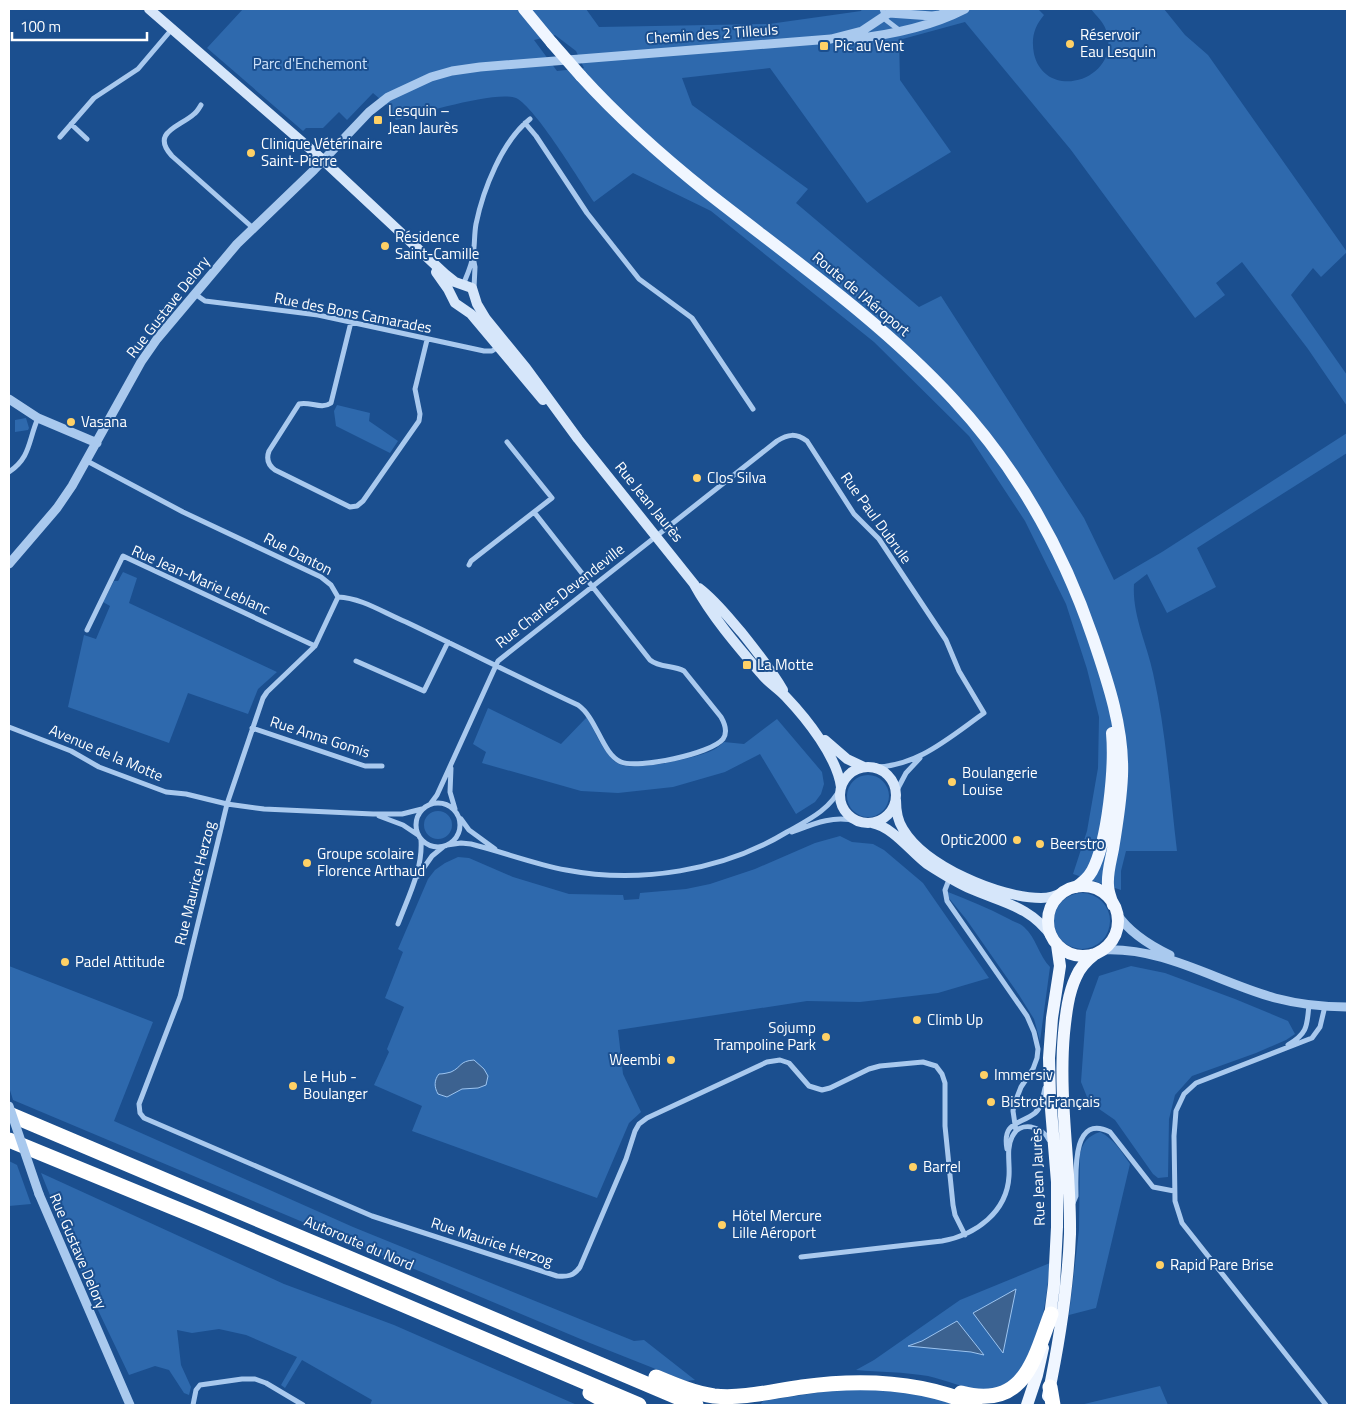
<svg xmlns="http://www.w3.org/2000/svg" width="1356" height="1414" viewBox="0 0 1356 1414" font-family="'Titillium Web',sans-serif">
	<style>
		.green { fill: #2e69ad; fill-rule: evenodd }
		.water { fill: #3c6290; stroke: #9cc4f0 }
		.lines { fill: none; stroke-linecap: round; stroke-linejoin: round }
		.minor { stroke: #a9c9ee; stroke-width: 5 }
		.tertiary { stroke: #a9c9ee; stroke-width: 9 }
		.secondary { stroke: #d6e6fa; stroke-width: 10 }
		.primary { stroke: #f0f6ff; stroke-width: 12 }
		.motorway { stroke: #fff; stroke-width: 15 }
		.tertiary-bridge { stroke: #a9c9ee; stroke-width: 9 }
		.primary-bridge { stroke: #f0f6ff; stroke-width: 12 }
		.poi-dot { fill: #ffd166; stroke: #1b4f8f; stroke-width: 2 }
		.labels { text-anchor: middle; stroke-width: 4; stroke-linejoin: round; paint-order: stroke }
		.street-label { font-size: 15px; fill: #fff; stroke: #1b4f8f }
		.poi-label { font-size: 15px; fill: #fff; stroke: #1b4f8f; text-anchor: start }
		.park-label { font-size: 15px; fill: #cfe3fa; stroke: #1b4f8f }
	</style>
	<rect width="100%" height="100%" fill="#1b4f8f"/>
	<!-- green -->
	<path class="green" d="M243,9H586L599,27L769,24L861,11L862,9H1038L1044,15C1034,27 1031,38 1034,54C1046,104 1123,79 1106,30C1103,21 1096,16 1091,9H1164L1185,35L1208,55L1347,252L1321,277L1313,268L1291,295L1347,375V406L1308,349L1242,262L1216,283L1225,295L1195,318L1071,150L965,22L899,40L900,80L951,152L867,203L770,68L682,78L692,105L808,189L796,203L919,307L941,296L1084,518L1114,580L1162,552L1347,433V453L1197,548L1216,587L1167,613L1147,574L1134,584C1132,615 1147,644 1153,673C1166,731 1170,792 1177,851H1126L1121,871V890L1073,874L1087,831L1098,768L1099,717L1087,669L1066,604L1025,521L969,436L874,342L711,211L633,173L594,202C579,180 536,108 516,98C496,90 419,114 396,120L388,106L373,93L347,120L339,112L323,128H306L303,131L207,48ZM555,35L576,51L584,68L557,71L534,40Z
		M337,405L370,413L369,421L398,441L390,453L336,426L334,411Z
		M26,418L29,428L28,430L15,432V420Z
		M123,572L137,578L129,603L277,672L258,689L248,714L188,693L169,743L68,707L84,635L96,639L110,606L103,602L114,581H118Z
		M488,708L561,744L587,717C594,730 604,754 617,763C631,773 695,758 711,751C716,749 720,745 724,742L744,744L777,719L822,772L824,784L821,794L815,802L796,814L760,754L725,772L673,787L618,793L581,791L482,763L486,752L473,744Z
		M847 796a21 21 0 1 1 42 0a21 21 0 1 1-42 0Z
		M424 825a14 14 0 1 1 28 0a14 14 0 1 1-28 0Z
		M840,836L852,842L873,844L884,850L923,883L989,978L938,993L860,1002L807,1001L618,1030L623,1074L641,1112L629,1123L597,1198L412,1131L422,1106L374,1085L389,1052L387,1049L404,1007L385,998L403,952L398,949L428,879L435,870L445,863L458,857L469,858L513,877L569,894L623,895L624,900L639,899L640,893L686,889L710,884L755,869L815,843Z
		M948,892C968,900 988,908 1007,918C1012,921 1019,923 1024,927C1036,937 1039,956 1050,967L1040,1041L1034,1019L1019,995L966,919L948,897Z
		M1054 921a28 28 0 1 1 56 0a28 28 0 1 1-56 0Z
		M9,966L153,1022L114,1121L353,1227L634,1341L644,1340L695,1380L686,1381L590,1343L13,1100L9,1087Z
		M1131,966L1165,973L1235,999L1288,1021L1295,1034L1286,1040L1256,1053L1192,1076L1175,1095L1169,1119L1168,1177L1158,1178L1153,1174L1115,1120L1089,1102L1081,1082L1086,1012L1099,976Z
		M1100,1132C1114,1139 1121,1151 1130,1164L1096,1308L1069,1315L1079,1230L1080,1154C1083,1142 1088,1136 1100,1132Z
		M9,1161L17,1165L31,1204L9,1206Z
		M41,1173L284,1284L394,1325L577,1405H370L372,1400L302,1360L285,1388L281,1385L297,1357L246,1335L219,1329L192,1333L177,1330L181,1365L191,1387L189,1395L184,1393L169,1370L155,1366L129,1375L87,1287Z
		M1050,1263C1046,1303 1038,1390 983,1389C964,1389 946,1380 928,1376C904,1372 879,1372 856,1370L874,1360L960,1300Z
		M1160,1386L1168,1405H1080Z
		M871,1387C899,1391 929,1394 955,1405H760L763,1401L841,1389Z"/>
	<!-- water -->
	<path class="water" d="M474,1060L484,1069L488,1076L486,1085L478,1088L462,1089L447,1097L438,1094C434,1087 434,1080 439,1074C443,1074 447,1073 451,1072C462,1067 459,1061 474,1060Z
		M1016,1289L1003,1353L973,1313Z
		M957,1321L984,1355L971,1352L908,1346L922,1341Z"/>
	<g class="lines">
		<!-- minor -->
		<path class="minor" d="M882,9L886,20L899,30
			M201,105C199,108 197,112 194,114C180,127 150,132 172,156L253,228
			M525,123L536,136L587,213L639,279L692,318L753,409
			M71,124L87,139
			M60,137L94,98L138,69L172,29
			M473,257L475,267L474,288
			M463,285C467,275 472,265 473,255C475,245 474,235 476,224C483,190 502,141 530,119
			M195,294L205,301L318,315L484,351H492L498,347
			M351,322L331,403C321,410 310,401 299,404L269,451C266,459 268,465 275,470L350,507L357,506L363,501L419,421L420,414L415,389L427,340
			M87,461L183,512L321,577L331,585L338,597
			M9,472C31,457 28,441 38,418
			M469,565L471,561L534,512
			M338,597L315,646L267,692L263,698L227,804L180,997L139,1104L140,1113L144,1118L372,1216L557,1276C567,1277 574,1276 580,1267L626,1159L635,1131L639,1124L647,1118L767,1062L780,1060L789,1063L809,1086L822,1090L830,1088L869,1069L880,1066L923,1062L936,1066L942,1074L945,1083V1126L953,1205L955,1215L965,1235
			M338,597C362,598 384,613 406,622C463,649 520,678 578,705C597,718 602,754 621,762C638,769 711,754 723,739C728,732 725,724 721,717L684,671C673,665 660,668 650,660L534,512L552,498L507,442
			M87,630L123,556L315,646
			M356,661L424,691L448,642
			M9,727L71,751L99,767L166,792L186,794L227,804L264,809L373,814H402L422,809
			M252,728L365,766H382
			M451,768L450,792L455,809
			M896,792L906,773L920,758
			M416 825a22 22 0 1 1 44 0a22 22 0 1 1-44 0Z
			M431,803L437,795L498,661L777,441C788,434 796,433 807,441L854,514L879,539L946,640L959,671L984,713C950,737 916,768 872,767
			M379,816L403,825L418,835
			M461,819L469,830L495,849
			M792,832C813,824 833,815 856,821
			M447,845L461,843L471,844C503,852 534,864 566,870C639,884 723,871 787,832C808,820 830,810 841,787
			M418,876L432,856L443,847
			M950,877L945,890L947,901L1027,1016L1034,1032L1038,1049L1037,1058L1033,1069L1021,1087L1014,1105L1013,1111L1016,1131
			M398,924C408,897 423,869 421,840
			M1325,1006L1320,1027L1312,1038L1196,1083L1184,1094L1176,1111L1174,1136L1175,1201L1182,1223L1326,1405
			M1288,1045C1308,1033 1307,1026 1309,1004
			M1007,1149C1002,1121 1020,1125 1035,1113C1042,1107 1043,1096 1045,1088
			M1073,1203L1076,1196C1076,1176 1071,1112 1110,1132L1153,1187L1174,1191
			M801,1257L942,1241C976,1235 1007,1212 1009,1176C1010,1163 1006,1149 1012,1137C1020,1120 1042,1126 1049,1140
			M193,1405L196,1390L200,1385L242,1379H255L266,1383L303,1405"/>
		<!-- tertiary -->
		<path class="tertiary" d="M852,39C890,35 930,27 965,9
			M9,399L38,418L97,443
			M9,564L57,508L72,486L141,362L157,339L237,244L314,170L369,112L388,97L431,77L452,71L480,67L831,39L862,31L889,13L932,16L940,15L954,9
			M1117,914C1129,932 1149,945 1170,955
			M1103,950C1165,947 1217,982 1275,998C1298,1004 1323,1007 1347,1007
			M39,1194L130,1405"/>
		<!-- secondary -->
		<path class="secondary" d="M149,9L323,160L445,274L455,282L472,288L477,304L486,319L526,368L578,439L694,584C712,617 739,648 763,676C770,684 779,689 786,697C807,719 837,757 841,787
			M436,272L448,289L455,303L471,314L543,400
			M699,588C716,601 728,617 742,633C757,652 771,669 783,690
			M825,740L847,759L864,767
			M840 795a28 28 0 1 1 56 0a28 28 0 1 1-56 0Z
			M896,800C896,810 897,820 903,829C925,866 999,898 1041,898C1049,898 1056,896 1063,892
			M872,823C893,827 910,851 927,864C941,873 955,882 971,889C1003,903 1030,906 1052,937"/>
		<!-- primary -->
		<path class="primary" d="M524,9L552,43
			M581,76C620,119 663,157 708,193C792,259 881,321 953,399C1016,467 1063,550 1093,638C1108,682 1124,729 1122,776C1121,800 1117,825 1113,849C1111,860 1107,873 1108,885C1108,892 1111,898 1113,905
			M1048 921a35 35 0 1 1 70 0a35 35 0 1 1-70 0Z
			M1076,887C1082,883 1088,878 1092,871C1108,841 1115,767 1112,733
			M1049,1324L1054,1285L1057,1227V1182L1050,1097L1049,1058L1052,1018L1060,966L1057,945
			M1048,1396C1059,1343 1068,1288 1070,1234C1071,1167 1058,1100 1064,1033C1066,1014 1068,994 1076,977C1080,967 1086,961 1095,954
			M1027,1405L1037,1375L1043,1348"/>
		<!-- motorway -->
		<path class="motorway" d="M9,1114L696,1405
			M9,1140L199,1218L639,1405
			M656,1377C675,1385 694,1393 714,1396C743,1399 773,1391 802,1387C860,1379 920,1381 975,1405
			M1050,1387L1053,1405
			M590,1393L612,1405
			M961,1393C1024,1410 1034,1360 1051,1314"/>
		<!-- tertiary-bridge -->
		<path class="tertiary-bridge" d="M9,1106L39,1194"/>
		<!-- primary-bridge -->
		<path class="primary-bridge" d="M552,43L581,76"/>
	</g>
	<!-- markers -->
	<g class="poi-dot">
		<circle cx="1070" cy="44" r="5"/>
		<rect x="819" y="41" width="10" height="10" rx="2.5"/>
		<rect x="373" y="115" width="10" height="10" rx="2.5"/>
		<circle cx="251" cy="153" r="5"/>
		<circle cx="385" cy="246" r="5"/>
		<circle cx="71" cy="422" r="5"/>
		<circle cx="697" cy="478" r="5"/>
		<rect x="742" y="660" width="10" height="10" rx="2.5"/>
		<circle cx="952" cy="782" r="5"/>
		<circle cx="1017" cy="840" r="5"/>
		<circle cx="1040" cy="844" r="5"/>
		<circle cx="307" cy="863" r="5"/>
		<circle cx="65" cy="962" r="5"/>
		<circle cx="917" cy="1020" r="5"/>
		<circle cx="826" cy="1037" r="5"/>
		<circle cx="671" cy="1060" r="5"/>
		<circle cx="984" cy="1075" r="5"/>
		<circle cx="293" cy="1086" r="5"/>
		<circle cx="991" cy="1102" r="5"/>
		<circle cx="913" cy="1167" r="5"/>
		<circle cx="722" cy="1225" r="5"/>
		<circle cx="1160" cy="1265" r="5"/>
	</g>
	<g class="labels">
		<!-- street labels -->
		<g class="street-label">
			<text transform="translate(712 34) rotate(-4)" y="5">Chemin des 2 Tilleuls</text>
			<text transform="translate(861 294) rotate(40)" y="5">Route de l'Aéroport</text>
			<text transform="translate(168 307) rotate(-52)" y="5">Rue Gustave Delory</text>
			<text transform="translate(353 313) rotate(11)" y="5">Rue des Bons Camarades</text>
			<text transform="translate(649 502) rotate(51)" y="5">Rue Jean Jaurès</text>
			<text transform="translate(876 518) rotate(54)" y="5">Rue Paul Dubrule</text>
			<text transform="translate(298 554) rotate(27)" y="5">Rue Danton</text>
			<text transform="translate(201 580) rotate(24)" y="5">Rue Jean-Marie Leblanc</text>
			<text transform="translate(560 596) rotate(-38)" y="5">Rue Charles Devendeville</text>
			<text transform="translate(320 737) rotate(18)" y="5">Rue Anna Gomis</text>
			<text transform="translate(106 753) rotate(23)" y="5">Avenue de la Motte</text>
			<text transform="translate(195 883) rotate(-76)" y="5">Rue Maurice Herzog</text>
			<text transform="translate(1038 1177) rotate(-92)" y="5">Rue Jean Jaurès</text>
			<text transform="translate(492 1242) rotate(18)" y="5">Rue Maurice Herzog</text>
			<text transform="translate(359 1243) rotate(23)" y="5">Autoroute du Nord</text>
			<text transform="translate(78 1251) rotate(67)" y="5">Rue Gustave Delory</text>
		</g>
		<!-- poi labels -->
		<g class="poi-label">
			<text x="1080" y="40">Réservoir<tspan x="1080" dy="17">Eau Lesquin</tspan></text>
			<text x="834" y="51">Pic au Vent</text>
			<text x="388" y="116">Lesquin –<tspan x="388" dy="17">Jean Jaurès</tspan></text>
			<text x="261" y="149">Clinique Vétérinaire<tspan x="261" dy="17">Saint-Pierre</tspan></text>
			<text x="395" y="242">Résidence<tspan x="395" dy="17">Saint-Camille</tspan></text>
			<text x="81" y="427">Vasana</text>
			<text x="707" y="483">Clos Silva</text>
			<text x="757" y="670">La Motte</text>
			<text x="962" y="778">Boulangerie<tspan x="962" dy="17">Louise</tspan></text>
			<text x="1007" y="845" text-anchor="end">Optic2000</text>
			<text x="1050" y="849">Beerstro</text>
			<text x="317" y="859">Groupe scolaire<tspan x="317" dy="17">Florence Arthaud</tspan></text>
			<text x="75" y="967">Padel Attitude</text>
			<text x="927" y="1025">Climb Up</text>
			<text x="816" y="1033" text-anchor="end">Sojump<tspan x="816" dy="17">Trampoline Park</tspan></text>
			<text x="661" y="1065" text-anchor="end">Weembi</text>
			<text x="994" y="1080">Immersiv</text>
			<text x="303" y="1082">Le Hub -<tspan x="303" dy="17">Boulanger</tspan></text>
			<text x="1001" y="1107">Bistrot Français</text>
			<text x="923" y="1172">Barrel</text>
			<text x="732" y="1221">Hôtel Mercure<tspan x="732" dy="17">Lille Aéroport</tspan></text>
			<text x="1170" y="1270">Rapid Pare Brise</text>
		</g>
		<!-- park labels -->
		<g class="park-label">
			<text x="310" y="69">Parc d'Enchemont</text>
		</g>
	</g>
	<!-- border -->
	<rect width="1356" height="1414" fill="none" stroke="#ffffff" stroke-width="20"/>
	<!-- scale -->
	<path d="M12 32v8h135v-8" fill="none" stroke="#ffffff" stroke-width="2.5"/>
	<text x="20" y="32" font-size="15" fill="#ffffff" stroke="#1b4f8f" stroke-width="4" paint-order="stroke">100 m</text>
</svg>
